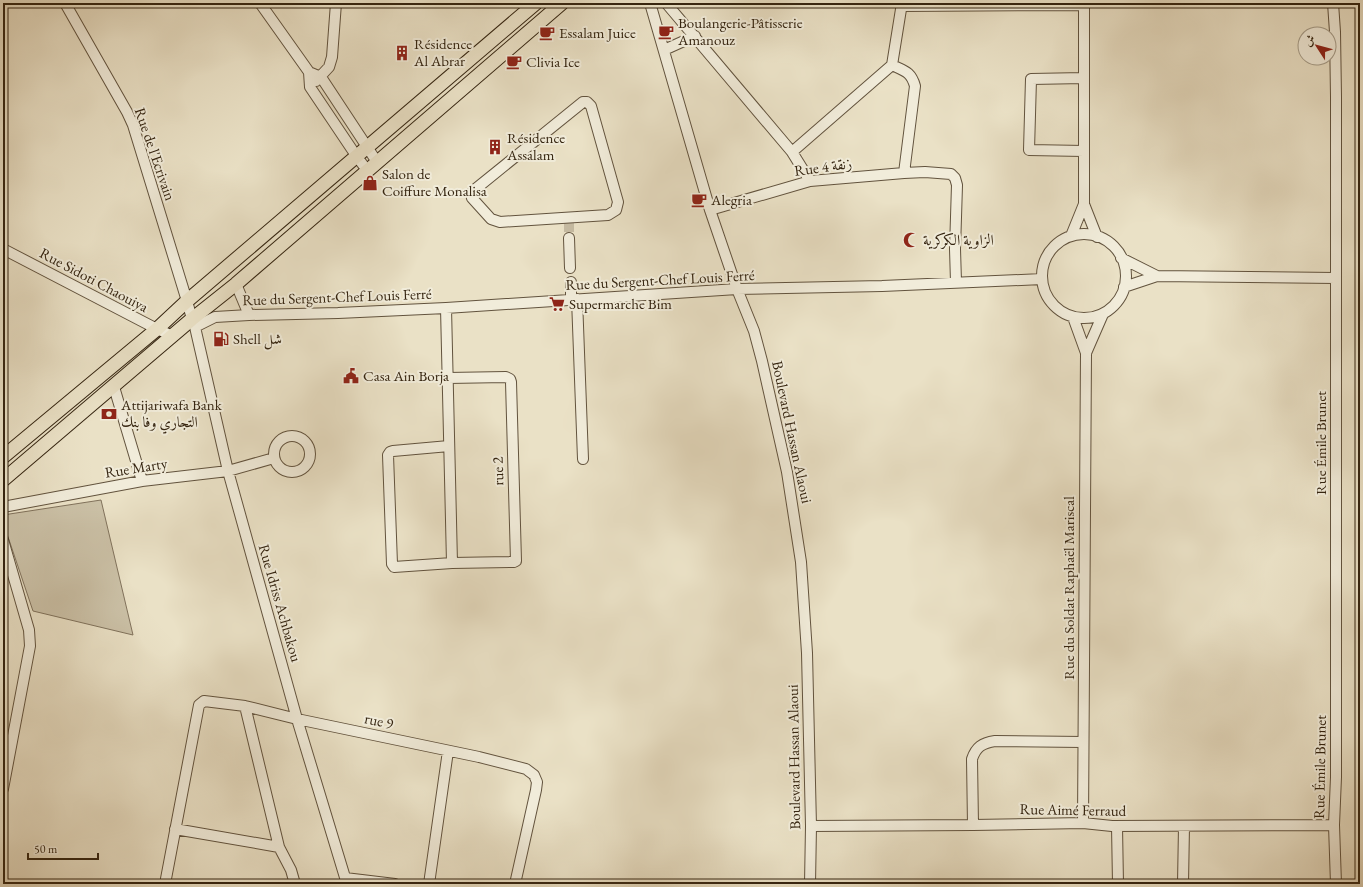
<svg xmlns="http://www.w3.org/2000/svg" width="1363" height="887" viewBox="0 0 1363 887" font-family="'EB Garamond',Amiri,serif">
	<style>
		.green { fill: #cbc1a7; stroke: #80725c }
		.lines { fill: none; stroke-linecap: round; stroke-linejoin: round }
		.minor-tunnel { stroke: #c6bba2; stroke-width: 10; stroke-dasharray: 10 5; stroke-linecap: butt }
		.minor-casing { stroke: #62533e; stroke-width: 12 }
		.major-casing { stroke: #342410; stroke-width: 15 }
		.minor { stroke: #f1ecda; stroke-width: 10 }
		.major { stroke: #eae1c6; stroke-width: 13 }
		.labels { text-anchor: middle; stroke-width: 4; stroke-linejoin: round; paint-order: stroke }
		.poi-label { font-size: 15px; fill: #342410; stroke: #f1ecda; text-anchor: start }
		.street-label { font-size: 15px; fill: #342410; stroke: #f1ecda }
	</style>
	<rect width="100%" height="100%" fill="#eae1c6"/>
	<filter id="stains"><feTurbulence type="fractalNoise" baseFrequency=".005" numOctaves="4"/><feColorMatrix values="0 0 0 0 .2 0 0 0 0 .09 0 0 0 0 .02 0 0 0 .5 -.17"/></filter>
	<radialGradient id="worn" r=".72"><stop offset=".6" stop-color="#630" stop-opacity="0"/><stop offset="1" stop-color="#630" stop-opacity=".3"/></radialGradient>
	<!-- green -->
	<path class="green" d="M101,500L133,635L33,611L3,522V515Z"/>
	<g class="lines">
		<!-- minor-tunnel -->
		<path class="minor-tunnel" d="M569,222V238"/>
		<defs>
			<path id="minor" d="M65,3L127,112L133,125L187,301L192,319L195,327L215,317L249,315L338,313L446,308L737,289L882,286L1042,279
				M260,3L309,72L310,87L357,157L367,170
				M650,3L710,210L737,289L754,331L762,361L787,472L801,562L807,653L811,826L810,884
				M666,3L792,152L810,181
				M1333,3L1335,32L1336,97V777L1334,825L1336,884
				M902,6L1084,5
				M664,50L695,36
				M892,65C905,71 911,72 915,86L904,173
				M892,65L902,3
				M309,72L321,77L377,162
				M1084,78L1031,79L1029,150L1084,151
				M316,81L329,67L332,57L336,3
				M583,102H587L591,106L618,202L616,210L608,215L500,222L491,219L472,198L471,194L473,191Z
				M792,152L892,65
				M1084,204L1097,237
				M710,210L810,181L904,173L925,172L951,174L955,178L957,185L955,249L956,282
				M1042 276a42 42 0 1 1 84 0a42 42 0 1 1-84 0Z
				M1071,236L1084,204V3
				M569,238L570,268
				M3,249L157,329L173,336
				M1121,258L1157,276
				M571,282V300
				M236,284L249,315
				M1124,287L1157,276L1336,278
				M577,299L583,459
				M446,308L452,563
				M1073,317L1086,353L1083,823
				M195,327L228,471L297,719L347,884
				M1086,353L1103,314
				M448,378L506,377L510,379L511,382L516,561L514,562L452,563L394,567L392,564L388,455L390,452L393,451L449,446
				M114,387L142,481
				M274 454a18 18 0 1 1 36 0a18 18 0 1 1-36 0Z
				M3,507L142,481L228,471L274,458
				M3,540L29,630L30,646L3,789
				M245,706L279,847L291,870L295,884
				M973,825L972,759C976,747 982,743 995,741L1083,742
				M811,826L973,825L1083,823L1112,826L1334,825
				M1117,826L1118,884
				M175,829L279,847
				M345,878L395,884
				M165,884L199,705L204,701L245,706L297,719L479,757L526,769L534,775L537,782L536,790L515,884
				M429,884L448,751
				M1183,884L1184,826"/>
			<path id="major" d="M3,457L157,329L187,301L536,3
				M3,480L192,319L236,284L562,3"/>
		</defs>
		<!-- minor casing -->
		<use href="#minor" class="minor-casing"/>
		<!-- major casing -->
		<use href="#major" class="major-casing"/>
		<!-- minor -->
		<use href="#minor" class="minor"/>
		<!-- major -->
		<use href="#major" class="major"/>
	</g>
	<!-- icons -->
	<defs>
		<symbol id="cafe-bare" viewBox="-9 -9 18 18"><path d="M-5.5-4.5H6V0H3Q3 3.5 0 3.5H-2.5Q-5.5 3.5-5.5 0ZM3-3.2v2h1.7v-2ZM-6 4.5H4V6H-6Z" fill="#8f2418" stroke="#f1ecda" stroke-width="2.5" paint-order="stroke"/></symbol>
		<symbol id="building-bare" viewBox="-9 -9 18 18"><path d="M-4-6H4V6H1V3H-1V6H-4ZM-2.5-4.3h1.7v1.8h-1.7ZM.8-4.3h1.7v1.8H.8ZM-2.5-1h1.7V.8h-1.7ZM.8-1h1.7V.8H.8Z" fill="#8f2418" stroke="#f1ecda" stroke-width="2.5" paint-order="stroke"/></symbol>
		<symbol id="shop-bare" viewBox="-9 -9 18 18"><path d="M-5-2.5h2.3a2.7 3.5 0 0 1 5.4 0H5L5.5 6h-11ZM-1.5-2.5h3a1.5 2.3 0 0 0-3 0Z" fill="#8f2418" stroke="#f1ecda" stroke-width="2.5" paint-order="stroke"/></symbol>
		<symbol id="mosque-bare" viewBox="-9 -9 18 18"><path d="M3.5-4.9A6 6 0 1 0 3.5 4.9A5 5 0 1 1 3.5-4.9Z" fill="#8f2418" stroke="#f1ecda" stroke-width="2.5" paint-order="stroke"/></symbol>
		<symbol id="supermarket-bare" viewBox="-9 -9 18 18"><path d="M-6-5.5h2.5l.6 2H6L4.5 2H-2.5L-4.4-4H-6ZM-1.5 3.2a1.3 1.3 0 1 0 .1 0ZM3 3.2a1.3 1.3 0 1 0 .1 0Z" fill="#8f2418" stroke="#f1ecda" stroke-width="2.5" paint-order="stroke"/></symbol>
		<symbol id="fuel-bare" viewBox="-9 -9 18 18"><path d="M-5.5-6h7V0h2V4h1.3V-2.5L3-4.5l.8-.8L6-3V5H2.5V1h-1V6h-7ZM-4.2-4.7v3.2H.2V-4.7Z" fill="#8f2418" stroke="#f1ecda" stroke-width="2.5" paint-order="stroke"/></symbol>
		<symbol id="civic-bare" viewBox="-9 -9 18 18"><path d="M-.6-6.5H3V-4.5H.6V-3L4-1V1h2V6H-6V1h2V-1L-.6-3ZM-1.2 2.5V6h2.4V2.5Z" fill="#8f2418" stroke="#f1ecda" stroke-width="2.5" paint-order="stroke"/></symbol>
		<symbol id="bank-bare" viewBox="-9 -9 18 18"><path d="M-6-4H6V4H-6ZM0-2.3a2.3 2.3 0 1 0 0 4.6a2.3 2.3 0 1 0 0-4.6Z" fill="#8f2418" stroke="#f1ecda" stroke-width="2.5" paint-order="stroke"/></symbol>
	</defs>
	<g fill-rule="evenodd">
		<use href="#cafe-bare" x="655" y="21" width="22" height="22"/>
		<use href="#cafe-bare" x="536" y="22" width="22" height="22"/>
		<use href="#building-bare" x="391" y="42" width="22" height="22"/>
		<use href="#cafe-bare" x="503" y="51" width="22" height="22"/>
		<use href="#building-bare" x="484" y="136" width="22" height="22"/>
		<use href="#shop-bare" x="359" y="172" width="22" height="22"/>
		<use href="#cafe-bare" x="688" y="189" width="22" height="22"/>
		<use href="#mosque-bare" x="900" y="229" width="22" height="22"/>
		<use href="#supermarket-bare" x="546" y="293" width="22" height="22"/>
		<use href="#fuel-bare" x="210" y="328" width="22" height="22"/>
		<use href="#civic-bare" x="340" y="365" width="22" height="22"/>
		<use href="#bank-bare" x="98" y="403" width="22" height="22"/>
	</g>
	<g class="labels">
		<!-- poi labels -->
		<g class="poi-label">
			<text x="678" y="28">Boulangerie-Pâtisserie<tspan x="678" dy="17">Amanouz</tspan></text>
			<text x="559" y="38">Essalam Juice</text>
			<text x="414" y="49">Résidence<tspan x="414" dy="17">Al Abrar</tspan></text>
			<text x="526" y="67">Clivia Ice</text>
			<text x="507" y="143">Résidence<tspan x="507" dy="17">Assalam</tspan></text>
			<text x="382" y="179">Salon de<tspan x="382" dy="17">Coiffure Monalisa</tspan></text>
			<text x="711" y="205">Alegria</text>
			<text x="923" y="245">الزاوية الكركرية</text>
			<text x="569" y="309">Supermarche Bim</text>
			<text x="233" y="344">Shell شل</text>
			<text x="363" y="381">Casa Ain Borja</text>
			<text x="121" y="410">Attijariwafa Bank<tspan x="121" dy="17">التجاري وفا بنك</tspan></text>
		</g>
		<!-- street labels -->
		<g class="street-label">
			<text transform="translate(155 154) rotate(71)" y="5">Rue de l'Ecrivain</text>
			<text transform="translate(823 167) rotate(-8)" y="5">Rue 4 زنقة</text>
			<text transform="translate(94 280) rotate(28)" y="5">Rue Sidoti Chaouiya</text>
			<text transform="translate(660 280) rotate(-3)" y="5">Rue du Sergent-Chef Louis Ferré</text>
			<text transform="translate(337 297) rotate(-2)" y="5">Rue du Sergent-Chef Louis Ferré</text>
			<text transform="translate(792 432) rotate(78)" y="5">Boulevard Hassan Alaoui</text>
			<text transform="translate(1321 443) rotate(-90)" y="5">Rue Émile Brunet</text>
			<text transform="translate(136 468) rotate(-9)" y="5">Rue Marty</text>
			<text transform="translate(498 471) rotate(-91)" y="5">rue 2</text>
			<text transform="translate(1069 588) rotate(-90)" y="5">Rue du Soldat Raphaël Mariscal</text>
			<text transform="translate(280 603) rotate(74)" y="5">Rue Idriss Achbakou</text>
			<text transform="translate(379 721) rotate(12)" y="5">rue 9</text>
			<text transform="translate(794 757) rotate(-91)" y="5">Boulevard Hassan Alaoui</text>
			<text transform="translate(1320 767) rotate(-89)" y="5">Rue Émile Brunet</text>
			<text transform="translate(1073 810) rotate(1)" y="5">Rue Aimé Ferraud</text>
		</g>
	</g>
	<!-- margin -->
	<rect width="1363" height="887" fill="none" stroke="#eae1c6" stroke-width="16"/>
	<rect x="4" y="4" width="1355" height="879" fill="none" stroke="#342410" stroke-width="2"/>
	<rect x="8" y="8" width="1347" height="871" fill="none" stroke="#342410"/>
	<!-- north arrow -->
	<g transform="translate(1317 46) rotate(306)"><circle r="19" fill="#f1ecda" stroke="#a59c89"/>
	<path d="M0-3L7 15L0 10L-7 15Z" fill="#8f2418"/>
	<text y="-6" font-size="11" font-weight="bold" text-anchor="middle" fill="#342410">ش</text>
	</g>
	<!-- scale -->
	<path d="M28 853v6h70v-6" fill="none" stroke="#342410" stroke-width="2"/>
	<text x="34" y="853" font-size="12" fill="#342410" stroke="#f1ecda" stroke-width="3" paint-order="stroke">50 m</text>
	<rect width="100%" height="100%" filter="url(#stains)"/>
	<rect width="100%" height="100%" fill="url(#worn)"/>
</svg>
